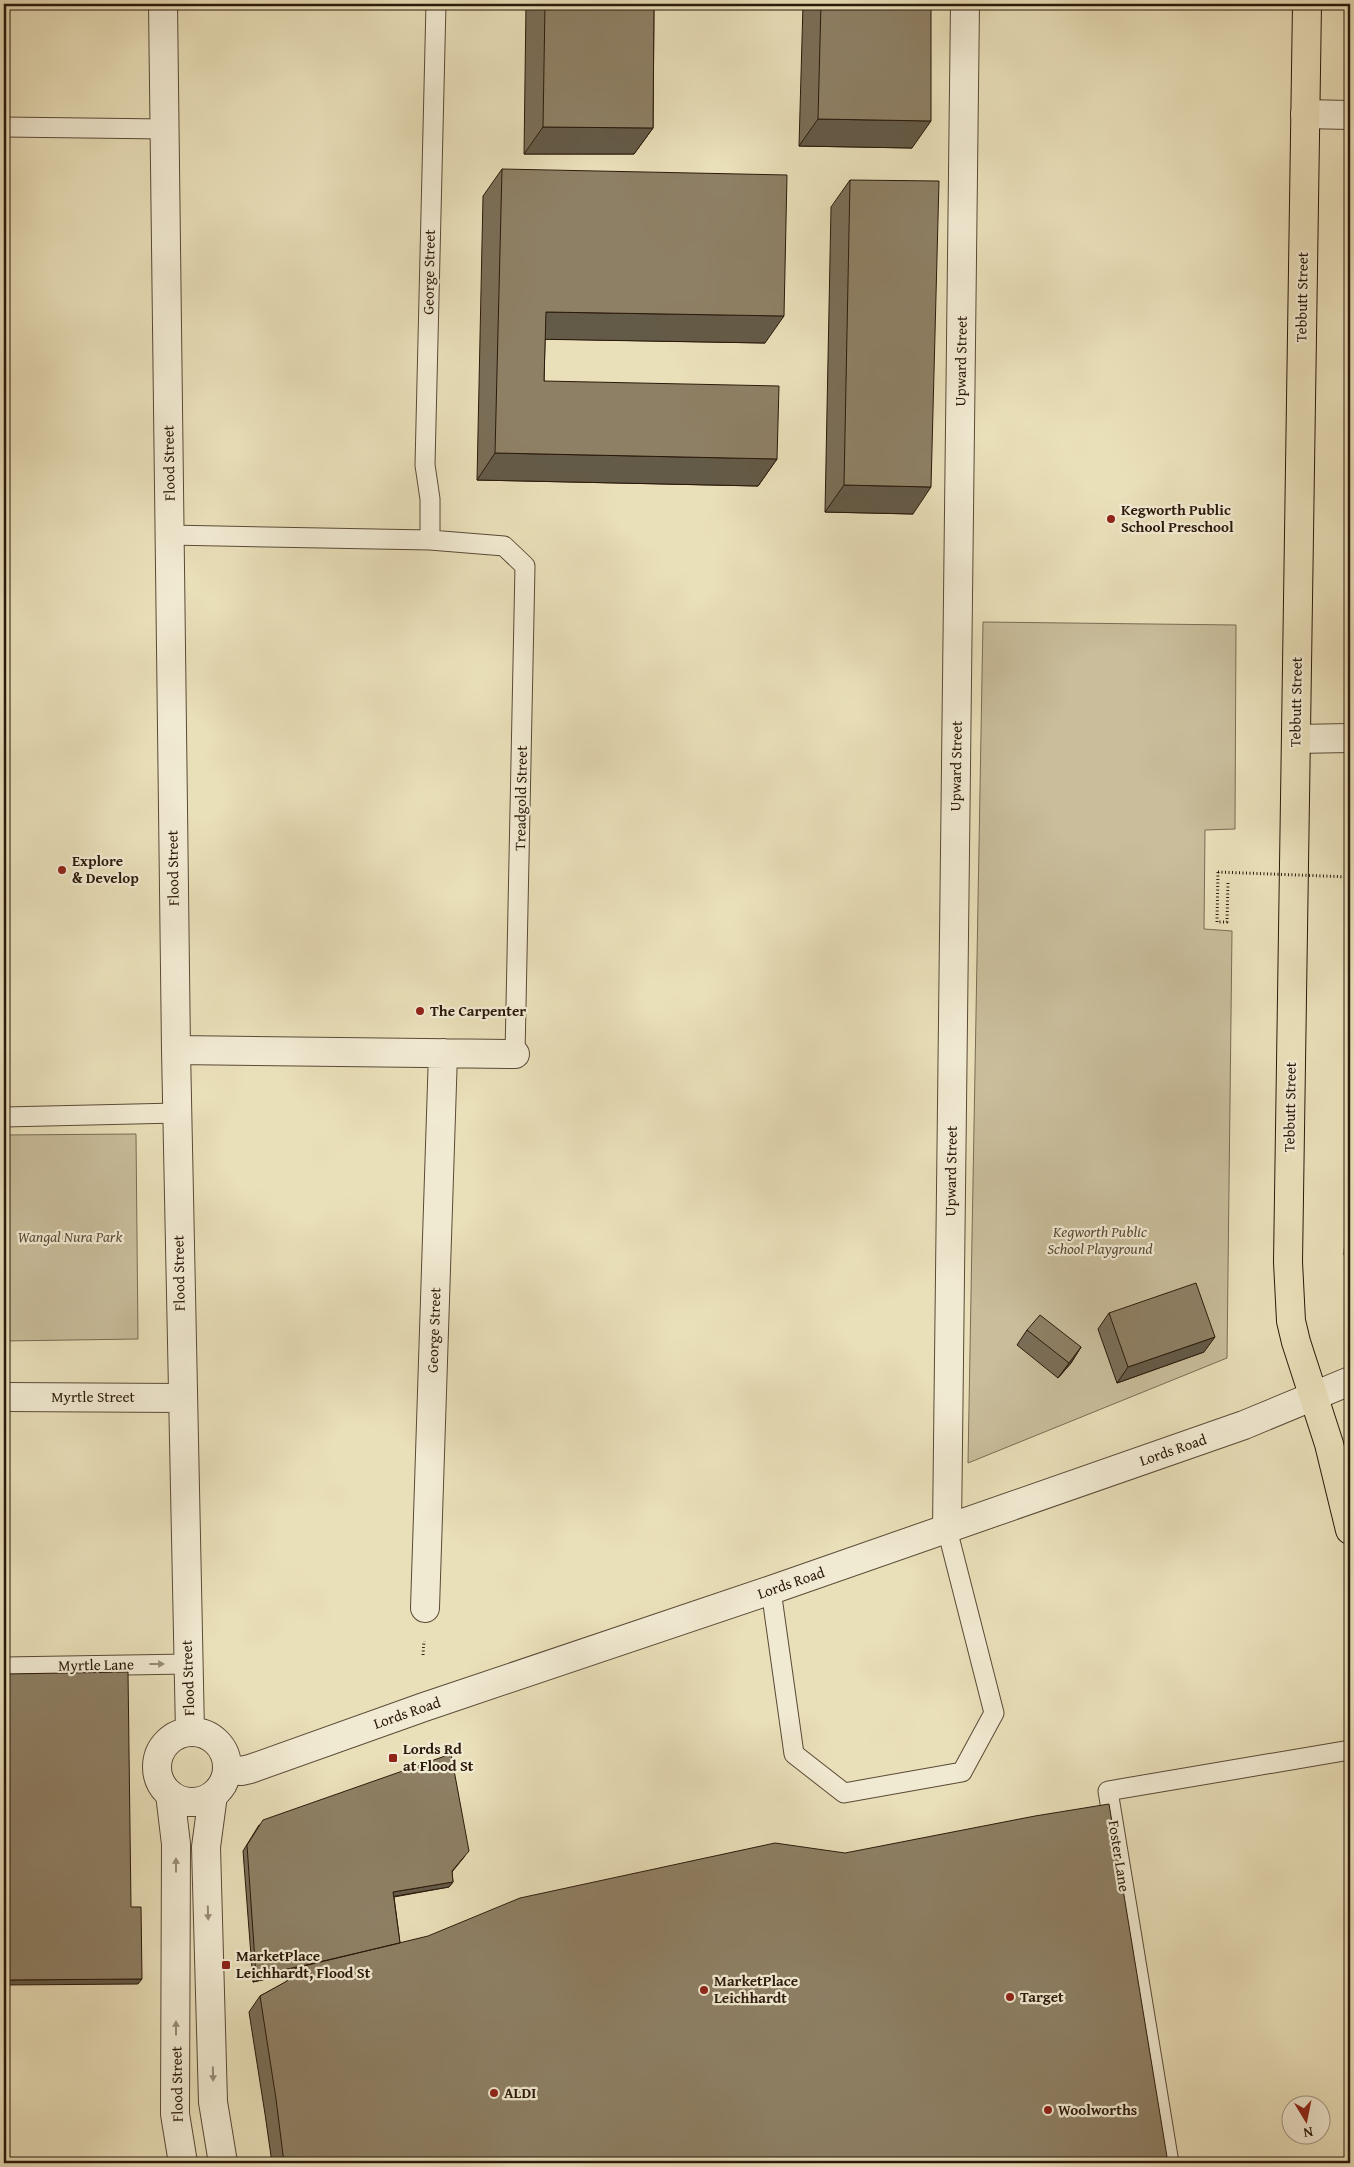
<svg xmlns="http://www.w3.org/2000/svg" width="1354" height="2167" viewBox="0 0 1354 2167" font-family="'Gentium Book Plus',serif">
	<style>
		.green { fill: #c9bd9b; stroke: #7a6b53 }
		.lines { fill: none; stroke-linecap: round; stroke-linejoin: round }
		.lane-casing { stroke: #5a4a36; stroke-width: 21 }
		.street-casing { stroke: #5a4a36; stroke-width: 30 }
		.primary-casing { stroke: #2b190b; stroke-width: 30 }
		.path { stroke: #2b190b; stroke-width: 3; stroke-dasharray: 1 2.5; stroke-linecap: butt }
		.lane { stroke: #f1ead2; stroke-width: 19 }
		.street { stroke: #f1ead2; stroke-width: 28 }
		.primary { stroke: #e9dfb9; stroke-width: 28 }
		.path-bridge { stroke: #2b190b; stroke-width: 3; stroke-dasharray: 1 2.5; stroke-linecap: butt }
		.wall { fill: #7a6e57; stroke: #2b190b }
		.shaded-wall { fill: #635a47; stroke: #2b190b }
		.building { fill: #8e8065; stroke: #2b190b }
		.oneway { fill: #988c78 }
		.poi-dot { fill: #8f2418; stroke: #f1ead2; stroke-width: 2 }
		.labels { text-anchor: middle; stroke-width: 4.5; stroke-linejoin: round; paint-order: stroke }
		.street-label { font-size: 15px; fill: #2b190b; stroke: #f1ead2 }
		.poi-label { font-size: 15px; font-weight: bold; fill: #2b190b; stroke: #f1ead2; text-anchor: start }
		.park-label { font-size: 15px; font-style: italic; fill: #5a4a36; stroke: #f1ead2 }
	</style>
	<rect width="100%" height="100%" fill="#e9dfb9"/>
	<filter id="stains"><feTurbulence type="fractalNoise" baseFrequency=".004" numOctaves="4"/><feColorMatrix values="0 0 0 0 .2 0 0 0 0 .09 0 0 0 0 .02 0 0 0 .5 -.17"/></filter>
	<radialGradient id="worn" r=".72"><stop offset=".6" stop-color="#630" stop-opacity="0"/><stop offset="1" stop-color="#630" stop-opacity=".3"/></radialGradient>
	<!-- green -->
	<path class="green" d="M983,622L1236,625L1235,829L1205,830L1204,929L1232,931L1227,1358L968,1463Z
		M136,1134L138,1339L4,1341V1135Z"/>
	<g class="lines">
		<defs>
			<path id="lane" d="M4,127L165,129
				M169,535L430,540L504,546L525,566L515,1054
				M430,540V499L425,465L436,4
				M4,1117L177,1113
				M771,1590L794,1754L844,1793L962,1772L994,1713L947,1529
				M4,1667L188,1664
				M1169,2163L1108,1791L1350,1750"/>
			<path id="street" d="M163,4L176,1050L190,1732
				M1305,114L1350,115
				M1296,739L1350,738
				M176,1050L515,1054
				M4,1397L181,1398
				M947,1529L965,4
				M425,1608L443,1053
				M157 1767a35 35 0 1 1 70 0a35 35 0 1 1-70 0Z
				M227,1768L241,1771L250,1769L424,1707L771,1590L1244,1425L1350,1381
				M170,1794L176,1844L175,2114L183,2163
				M213,1795L206,1847L213,2102L223,2163"/>
			<path id="primary" d="M1307,4L1288,1262L1291,1321L1296,1342L1329,1444L1350,1530"/>
		</defs>
		<!-- lane casing -->
		<use href="#lane" class="lane-casing"/>
		<!-- street casing -->
		<use href="#street" class="street-casing"/>
		<!-- primary casing -->
		<use href="#primary" class="primary-casing"/>
		<!-- path -->
		<path class="path" d="M1218,872L1217,922H1227L1228,882
			M423,1655L424,1641"/>
		<!-- lane -->
		<use href="#lane" class="lane"/>
		<!-- street -->
		<use href="#street" class="street"/>
		<!-- primary -->
		<use href="#primary" class="primary"/>
		<!-- path-bridge -->
		<path class="path-bridge" d="M1218,872L1350,877"/>
	</g>
	<!-- wall -->
	<path class="wall" d="M526,4H654L653,128L634,154H524Z
		M803,4H931L912,148L799,146Z
		M502,169L765,343L545,339L544,381L777,459L758,486L477,480L483,196Z
		M850,180L913,514L825,512L831,207Z
		M1350,1197V1256L1344,1255L1347,1202Z
		M1109,1313L1204,1352L1117,1383L1098,1329Z
		M1027,1330L1081,1347L1071,1363L1058,1378L1017,1345Z
		M259,1825L465,1856L452,1872L453,1882L449,1887L394,1897L400,1943L1168,2163H272L265,2114L249,2012L260,1996L286,1982L293,1973L253,1982L243,1851Z"/>
	<!-- shaded-wall -->
	<path class="shaded-wall" d="M818,119L931,121L912,148L799,146Z
		M543,127L653,128L634,154H524Z
		M546,312L784,316L765,343L527,339Z
		M495,453L777,459L758,486L477,480Z
		M844,485L931,487L913,514L825,512Z
		M1350,1246V1256L1344,1255Z
		M1215,1337L1204,1352L1117,1383L1128,1367Z
		M1081,1347L1071,1363L1058,1378L1069,1363Z
		M453,1882L449,1887L390,1897L393,1892Z
		M400,1944L396,1950L253,1982L256,1976Z
		M142,1979L138,1984L4,1985V1980Z"/>
	<!-- building -->
	<path class="building" d="M545,4H654L653,128L543,127Z
		M821,4H931V121L818,119Z
		M502,169L787,175L784,316L546,312L544,381L779,386L777,459L495,453Z
		M850,180L939,181L931,487L844,485Z
		M1196,1283L1215,1337L1128,1367L1109,1313Z
		M1040,1315L1081,1347L1069,1363L1027,1330Z
		M128,1672L131,1907H141L142,1979L4,1980V1674Z
		M451,1754L469,1851L452,1871L453,1882L393,1892L400,1943L319,1962L256,1976L247,1845L263,1820Z
		M1109,1804L1168,2163H284L276,2099L260,1996L287,1981L296,1968L428,1936L520,1898L775,1843L845,1853L1035,1816Z"/>
	<!-- one-way arrows -->
	<defs><path id="oneway-solid" d="M-6-.8H1V-3.2L6.5 0L1 3.2V.8H-6Z" transform="scale(1.25)"/></defs>
	<g class="oneway">
		<use href="#oneway-solid" transform="translate(157 1664)"/>
		<use href="#oneway-solid" transform="translate(176 1865) rotate(-90)"/>
		<use href="#oneway-solid" transform="translate(208 1913) rotate(88)"/>
		<use href="#oneway-solid" transform="translate(176 2028) rotate(-90)"/>
		<use href="#oneway-solid" transform="translate(213 2074) rotate(89)"/>
	</g>
	<!-- markers -->
	<g class="poi-dot">
		<circle cx="1111" cy="519" r="5"/>
		<circle cx="62" cy="870" r="5"/>
		<circle cx="420" cy="1011" r="5"/>
		<rect x="388" y="1753" width="10" height="10" rx="2.5"/>
		<rect x="221" y="1960" width="10" height="10" rx="2.5"/>
		<circle cx="704" cy="1990" r="5"/>
		<circle cx="1010" cy="1997" r="5"/>
		<circle cx="494" cy="2093" r="5"/>
		<circle cx="1048" cy="2110" r="5"/>
	</g>
	<g class="labels">
		<!-- street labels -->
		<g class="street-label">
			<text transform="translate(429 272) rotate(-89)" y="5">George Street</text>
			<text transform="translate(1302 297) rotate(-89)" y="5">Tebbutt Street</text>
			<text transform="translate(961 361) rotate(-89)" y="5">Upward Street</text>
			<text transform="translate(169 463) rotate(-91)" y="5">Flood Street</text>
			<text transform="translate(1296 702) rotate(-89)" y="5">Tebbutt Street</text>
			<text transform="translate(956 766) rotate(-89)" y="5">Upward Street</text>
			<text transform="translate(521 798) rotate(-89)" y="5">Treadgold Street</text>
			<text transform="translate(173 868) rotate(-91)" y="5">Flood Street</text>
			<text transform="translate(1290 1107) rotate(-89)" y="5">Tebbutt Street</text>
			<text transform="translate(951 1171) rotate(-89)" y="5">Upward Street</text>
			<text transform="translate(179 1273) rotate(-91)" y="5">Flood Street</text>
			<text transform="translate(434 1330) rotate(-88)" y="5">George Street</text>
			<text x="93" y="1402">Myrtle Street</text>
			<text transform="translate(1173 1450) rotate(-19)" y="5">Lords Road</text>
			<text transform="translate(791 1583) rotate(-19)" y="5">Lords Road</text>
			<text transform="translate(96 1665) rotate(-1)" y="5">Myrtle Lane</text>
			<text transform="translate(188 1678) rotate(-92)" y="5">Flood Street</text>
			<text transform="translate(407 1713) rotate(-19)" y="5">Lords Road</text>
			<text transform="translate(1119 1856) rotate(81)" y="5">Foster Lane</text>
			<text transform="translate(177 2084) rotate(-91)" y="5">Flood Street</text>
		</g>
		<!-- poi labels -->
		<g class="poi-label">
			<text x="1121" y="515">Kegworth Public<tspan x="1121" dy="17">School Preschool</tspan></text>
			<text x="72" y="866">Explore<tspan x="72" dy="17">&amp; Develop</tspan></text>
			<text x="430" y="1016">The Carpenter</text>
			<text x="403" y="1754">Lords Rd<tspan x="403" dy="17">at Flood St</tspan></text>
			<text x="236" y="1961">MarketPlace<tspan x="236" dy="17">Leichhardt, Flood St</tspan></text>
			<text x="714" y="1986">MarketPlace<tspan x="714" dy="17">Leichhardt</tspan></text>
			<text x="1020" y="2002">Target</text>
			<text x="504" y="2098">ALDI</text>
			<text x="1058" y="2115">Woolworths</text>
		</g>
		<!-- park labels -->
		<g class="park-label">
			<text x="1100" y="1237">Kegworth Public<tspan x="1100" dy="17">School Playground</tspan></text>
			<text x="70" y="1242">Wangal Nura Park</text>
		</g>
	</g>
	<!-- margin -->
	<rect width="1354" height="2167" fill="none" stroke="#e9dfb9" stroke-width="20"/>
	<rect x="5" y="5" width="1344" height="2157" fill="none" stroke="#2b190b" stroke-width="2.5"/>
	<rect x="10" y="10" width="1334" height="2147" fill="none" stroke="#2b190b"/>
	<!-- north arrow -->
	<g transform="translate(1306 2120) rotate(170)"><circle r="24" fill="#f1ead2" stroke="#a29682"/>
	<path d="M0-4L9 19L0 12L-9 19Z" fill="#8f2418"/>
	<text y="-8" font-size="14" font-weight="bold" text-anchor="middle" fill="#2b190b">N</text>
	</g>
	<rect width="100%" height="100%" filter="url(#stains)"/>
	<rect width="100%" height="100%" fill="url(#worn)"/>
</svg>
